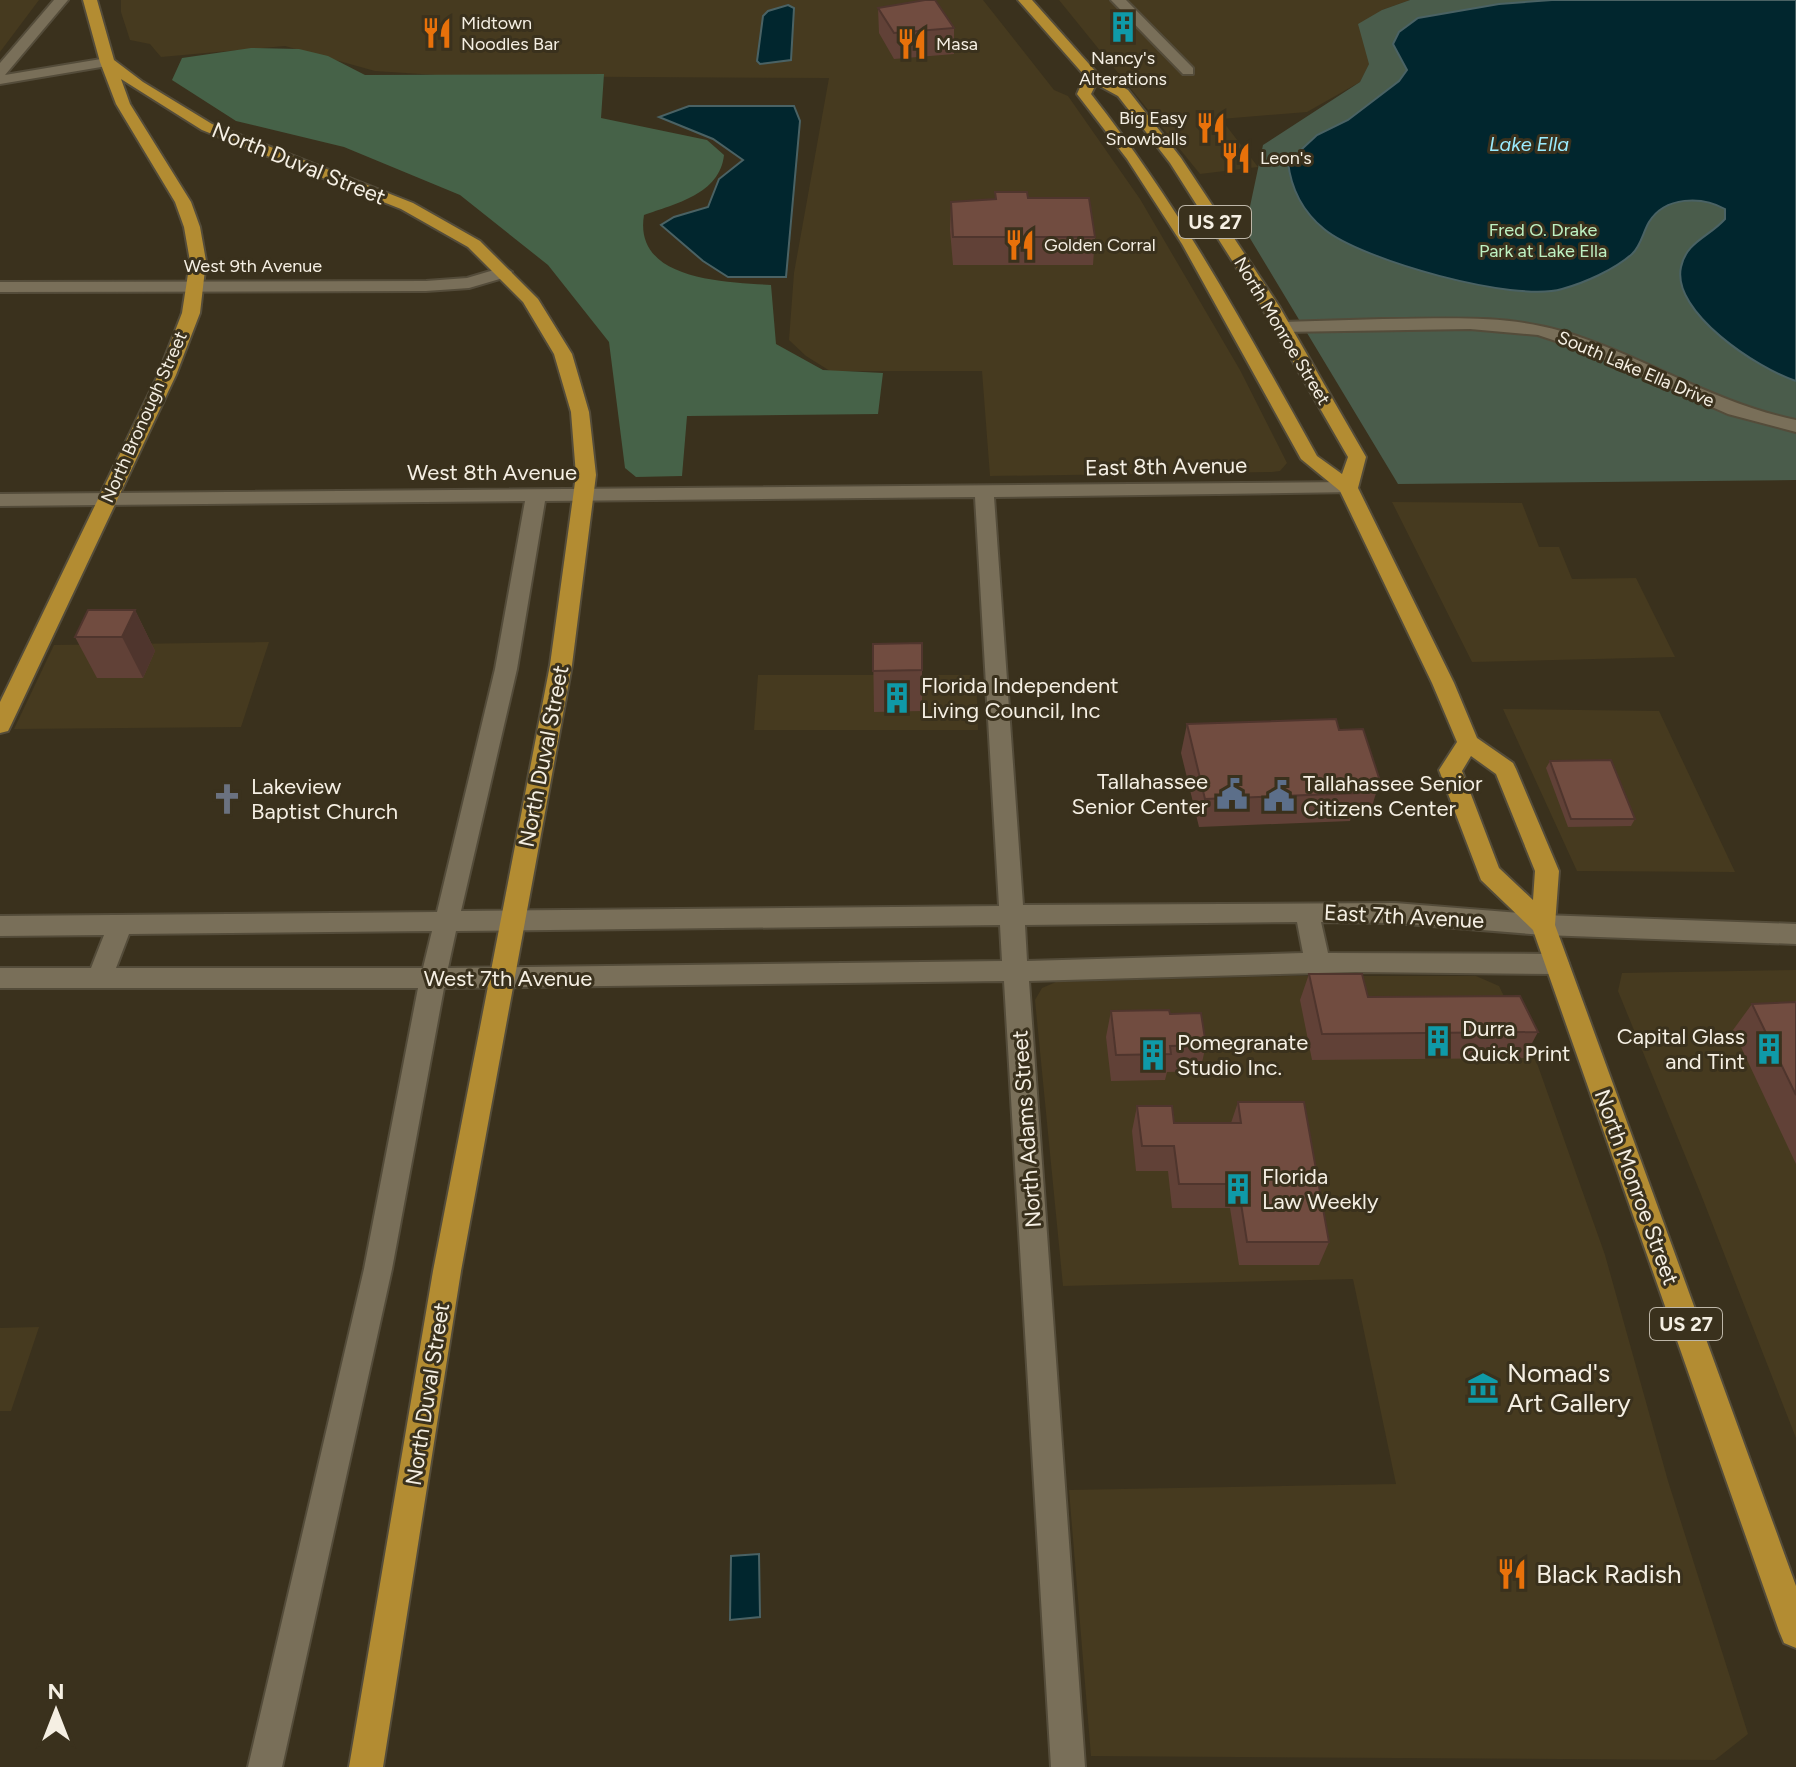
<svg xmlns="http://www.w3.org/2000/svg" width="1796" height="1767" viewBox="0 0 1796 1767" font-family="Figtree,sans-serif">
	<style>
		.built { fill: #463a1f }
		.green { fill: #4a5c4b }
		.forest { fill: #466248 }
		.water { fill: #01262e; stroke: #4a6264; stroke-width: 2 }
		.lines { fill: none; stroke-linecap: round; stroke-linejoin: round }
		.minor-casing { stroke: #544c3a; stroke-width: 4 }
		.major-casing { stroke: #544c3a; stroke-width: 4 }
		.minor { fill: #796f59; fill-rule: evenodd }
		.major { fill: #b38c32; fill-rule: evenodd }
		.wall { fill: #614137 }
		.shaded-wall { fill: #4f352d }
		.building { fill: #714c40; stroke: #4f352d; stroke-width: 2 }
		.labels { text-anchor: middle; stroke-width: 6; stroke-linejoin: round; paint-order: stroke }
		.far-poi-label { font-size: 18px; fill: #f5efe3; stroke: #3a311d; text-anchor: start }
		.far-park-label { font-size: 18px; fill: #bef1c2; stroke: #3a311d }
		.far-street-label { font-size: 18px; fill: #f5efe3; stroke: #3a311d }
		.far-water-label { font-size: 20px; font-style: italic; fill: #9aebfe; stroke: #3a311d }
		.shield { fill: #3a311d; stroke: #bdb6a8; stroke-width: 2 }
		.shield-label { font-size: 20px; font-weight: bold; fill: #f5efe3 }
		.street-label { font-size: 22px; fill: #f5efe3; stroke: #3a311d }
		.poi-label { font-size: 22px; fill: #f5efe3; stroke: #3a311d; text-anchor: start }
		.near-poi-label { font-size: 26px; fill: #f5efe3; stroke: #3a311d; text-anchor: start }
	</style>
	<rect width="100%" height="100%" fill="#3a311d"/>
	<!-- built -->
	<path class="built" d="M0,0H39L0,52Z
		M121,0H983L1054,90L1068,96L1140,199L1240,370L1287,463L1280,471L1272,472L990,476L982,371H830L806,356L789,340L794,273L829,78L451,76L375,71L285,46L161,57L150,44L130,40L121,12Z
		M1059,0H1410L1382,10L1369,64L1360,82L1307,112L1221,119L1258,167L1200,174Z
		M1392,502L1522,503L1539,547H1559L1572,579L1636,578L1675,657L1472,662Z
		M269,642L241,727L14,729L54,645Z
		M758,675H976L978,730H754Z
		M1503,709L1659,711L1735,872L1577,871Z
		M1796,970V1438L1700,1192L1618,991L1622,973Z
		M1291,976H1476L1499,986L1538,1066L1605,1255L1668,1481L1748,1734L1715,1760L1091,1756L1069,1490L1396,1484L1353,1279L1063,1286L1035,1000L1042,988L1056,982Z
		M39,1327L11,1411H0V1328Z"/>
	<!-- green -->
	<path class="green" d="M1410,0H1796V480L1398,484L1245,230L1263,145L1360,82L1369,64L1358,24L1382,10Z"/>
	<!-- forest -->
	<path class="forest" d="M251,48L299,49L328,56L365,75L604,74L601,118L707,140L724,155C720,194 675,204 644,215C633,281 726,282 771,285L776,344L823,370L883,373L878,414L687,416L682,476L636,477L625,468L609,342L548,265L460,195L344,147L236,121L172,80L182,58Z"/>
	<!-- water -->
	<path class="water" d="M1552,0H1796V381C1758,369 1671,312 1681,267C1686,242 1709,237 1725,219V209C1702,196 1665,196 1649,222C1643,232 1641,246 1632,254C1614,270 1584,283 1562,289C1515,303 1361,260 1324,229C1302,211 1291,189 1288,162L1317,135L1348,120L1399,81L1407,70L1393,44L1399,32L1418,18L1499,4Z
		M788,5L794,8L791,60L760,64L757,61L763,16L768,11Z
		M689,106H794L800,121L786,277H728L703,261L661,225L674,217L708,207L719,179L743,160L713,139L659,117Z
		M759,1554L760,1617L730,1620L731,1556Z"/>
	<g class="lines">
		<defs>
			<path id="minor" d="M54,0H68L5,75L107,58L114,62L107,66L0,84V63Z
				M1111,0H1126L1193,68V74H1183Z
				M504,267L512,272L510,276L469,288L426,291L0,292V282L426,281L467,278Z
				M1383,319C1443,319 1503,314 1561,331C1642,355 1713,403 1796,420V432L1728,414L1580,349L1538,335L1470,329L1282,332L1273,327L1282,322Z
				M1348,482L1358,488L1355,492L994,497L1023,905L1395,903L1543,915L1796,924V944L1543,935L1395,923L1321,922L1328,953L1557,954L1566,957L1569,964L1566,971L1557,974L1356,972L1029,981L1085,1767H1051L1004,981L444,988L392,1269L282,1767H248L364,1269L418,988H0V968H91L104,935L0,936V916L437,912L495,669L525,501L0,506V494ZM975,497L999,906L461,911L517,669L545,501ZM1297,922L1303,953L1027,961L1025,925ZM1000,925L1002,961L448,968L456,931ZM432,931L423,968H116L129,934Z"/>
			<path id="major" d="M83,0H97L114,60L143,82L212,124L413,203L480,241L538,299L572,354L589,412L596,475L572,665L461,1271L383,1767H349L433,1271L550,665L576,475L571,412L554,354L523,302L468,247L401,209L202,130L121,79L130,104L191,202L200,227L206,261L200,313L176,375L11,725L8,731L0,733V702L158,375L182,313L190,261L184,227L175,202L116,104L100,62Z
				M1018,0H1032L1097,73L1128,90L1181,158L1279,306L1366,457L1358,488L1454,683L1477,738L1513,763L1516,769L1559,871L1555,925L1796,1586V1648L1784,1643L1779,1631L1533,930L1481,880L1439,770L1457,742L1432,683L1340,491L1301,459L1182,244L1127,159L1077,94L1085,76ZM1096,84L1118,96L1170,163L1261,306L1348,457L1342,474L1317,456C1246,329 1181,208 1091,94ZM1471,756L1496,774L1535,871L1533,900L1499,868L1462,771Z"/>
		</defs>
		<!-- minor casing -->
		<use href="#minor" class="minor-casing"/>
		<!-- major casing -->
		<use href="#major" class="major-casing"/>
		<!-- minor -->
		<use href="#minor" class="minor"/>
		<!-- major -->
		<use href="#major" class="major"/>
	</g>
	<!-- wall -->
	<path class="wall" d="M878,8L954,28V54L894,59L879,33Z
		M995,192L1028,198L1095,237L1093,265H953L950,230L951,202L995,199Z
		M135,610L155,651L143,678H97L75,637Z
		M873,644L922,670V711L874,712Z
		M1187,724L1339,730L1380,781L1371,809L1353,810L1350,821L1199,827L1181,753Z
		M1550,761L1635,819L1631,826L1568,827L1546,768Z
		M1309,974L1368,997L1538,1032L1524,1058L1312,1060L1300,1000Z
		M1796,1002V1164L1733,1030L1752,1004Z
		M1111,1011L1170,1014L1206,1045L1200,1071L1167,1072L1165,1080L1111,1081L1106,1037Z
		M1238,1102L1329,1242L1319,1265H1239L1230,1208H1172L1168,1171H1136L1132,1131L1137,1106L1174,1123H1231Z"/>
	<!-- shaded-wall -->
	<path class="shaded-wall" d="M135,610L155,651L143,678L122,637Z"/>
	<!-- building -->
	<path class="building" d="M925,0H935L954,28L894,33L878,8Z
		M995,192H1027L1028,198H1089L1095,237H953L951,202L996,199Z
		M88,610H135L122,637H75Z
		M922,643V670L873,671V644Z
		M1336,719L1339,730L1363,729L1380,781L1356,782L1359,793L1205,799L1187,724Z
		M1611,760L1635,819H1571L1550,761Z
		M1309,974H1362L1368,997L1520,996L1538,1032L1322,1034Z
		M1796,1002V1095L1752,1004Z
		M1169,1010L1170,1014L1201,1013L1206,1045L1170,1046L1171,1054L1116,1055L1111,1011Z
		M1238,1102H1304L1329,1242H1247L1238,1184H1179L1174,1146H1142L1137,1106H1172L1174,1123H1241Z"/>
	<!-- icons -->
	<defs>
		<symbol id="building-bare" viewBox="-9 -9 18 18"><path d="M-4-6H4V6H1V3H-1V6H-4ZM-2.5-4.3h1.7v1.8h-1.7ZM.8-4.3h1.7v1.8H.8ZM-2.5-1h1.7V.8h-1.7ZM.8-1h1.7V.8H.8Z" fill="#0f9aa8" stroke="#3a311d" stroke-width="2.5" paint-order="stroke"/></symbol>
		<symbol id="restaurant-bare" viewBox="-9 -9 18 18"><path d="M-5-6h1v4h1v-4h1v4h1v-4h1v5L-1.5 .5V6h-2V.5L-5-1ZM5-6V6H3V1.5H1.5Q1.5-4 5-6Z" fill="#e8710a" stroke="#3a311d" stroke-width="2.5" paint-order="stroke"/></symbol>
		<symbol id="civic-bare" viewBox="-9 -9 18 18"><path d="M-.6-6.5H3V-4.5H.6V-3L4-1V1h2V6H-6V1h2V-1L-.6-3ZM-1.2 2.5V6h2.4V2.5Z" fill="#5c6f8a" stroke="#3a311d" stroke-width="2.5" paint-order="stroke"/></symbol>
		<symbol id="church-bare" viewBox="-9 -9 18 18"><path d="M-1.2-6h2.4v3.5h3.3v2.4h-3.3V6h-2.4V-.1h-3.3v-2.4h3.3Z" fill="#6b7280" stroke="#3a311d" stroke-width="2.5" paint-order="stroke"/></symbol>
		<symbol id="museum-bare" viewBox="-9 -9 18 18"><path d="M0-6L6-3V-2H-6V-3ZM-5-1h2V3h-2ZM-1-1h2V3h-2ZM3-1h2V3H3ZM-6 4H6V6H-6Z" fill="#0f9aa8" stroke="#3a311d" stroke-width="2.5" paint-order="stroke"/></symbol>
	</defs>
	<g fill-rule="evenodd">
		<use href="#building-bare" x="1101" y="5" width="44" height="44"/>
		<use href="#restaurant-bare" x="415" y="11" width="44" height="44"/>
		<use href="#restaurant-bare" x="890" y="22" width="44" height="44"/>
		<use href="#restaurant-bare" x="1189" y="106" width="44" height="44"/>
		<use href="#restaurant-bare" x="1214" y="136" width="44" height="44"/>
		<use href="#restaurant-bare" x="998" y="223" width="44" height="44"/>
		<use href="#building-bare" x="875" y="676" width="44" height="44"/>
		<use href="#civic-bare" x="1210" y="772" width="44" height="44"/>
		<use href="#civic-bare" x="1257" y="774" width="44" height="44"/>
		<use href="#church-bare" x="205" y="777" width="44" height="44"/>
		<use href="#building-bare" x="1416" y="1019" width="44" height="44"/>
		<use href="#building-bare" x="1747" y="1027" width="44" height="44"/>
		<use href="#building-bare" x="1131" y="1033" width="44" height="44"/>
		<use href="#building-bare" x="1216" y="1167" width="44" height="44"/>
		<use href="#museum-bare" x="1461" y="1366" width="44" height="44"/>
		<use href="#restaurant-bare" x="1490" y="1552" width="44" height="44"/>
	</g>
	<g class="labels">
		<!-- far-poi labels -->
		<g class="far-poi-label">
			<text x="461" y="29">Midtown<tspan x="461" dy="21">Noodles Bar</tspan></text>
			<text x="936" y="50">Masa</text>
			<text x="1123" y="64" text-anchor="middle">Nancy's<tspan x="1123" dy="21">Alterations</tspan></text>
			<text x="1187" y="124" text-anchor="end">Big Easy<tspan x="1187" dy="21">Snowballs</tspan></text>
			<text x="1260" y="164">Leon's</text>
			<text x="1044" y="251">Golden Corral</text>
		</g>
		<!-- far-park labels -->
		<g class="far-park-label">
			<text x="1543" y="236">Fred O. Drake<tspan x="1543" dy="21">Park at Lake Ella</tspan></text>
		</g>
		<!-- far-street labels -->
		<g class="far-street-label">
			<text x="253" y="272">West 9th Avenue</text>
			<text transform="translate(1282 331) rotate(59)" y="6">North Monroe Street</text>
			<text transform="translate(1636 369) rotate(23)" y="6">South Lake Ella Drive</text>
			<text transform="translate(144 417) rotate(-66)" y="6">North Bronough Street</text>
		</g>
		<!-- far-water labels -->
		<g class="far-water-label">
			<text x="1529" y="151">Lake Ella</text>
		</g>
		<!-- shield labels -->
		<g class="shield">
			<rect x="1179" y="206" width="72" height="32" rx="6"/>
			<rect x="1650" y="1308" width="72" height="32" rx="6"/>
		</g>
		<g class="shield-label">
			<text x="1215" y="229">US 27</text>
			<text x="1686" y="1331">US 27</text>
		</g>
		<!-- street labels -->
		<g class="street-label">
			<text transform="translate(299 163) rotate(22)" y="8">North Duval Street</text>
			<text transform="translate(1166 466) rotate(-1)" y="8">East 8th Avenue</text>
			<text x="492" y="480">West 8th Avenue</text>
			<text transform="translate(543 756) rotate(-79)" y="8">North Duval Street</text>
			<text transform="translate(1404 916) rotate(3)" y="8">East 7th Avenue</text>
			<text x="508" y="986">West 7th Avenue</text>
			<text transform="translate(1026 1129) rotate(-94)" y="8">North Adams Street</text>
			<text transform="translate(1637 1187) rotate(70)" y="8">North Monroe Street</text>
			<text transform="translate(427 1394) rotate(-81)" y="8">North Duval Street</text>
		</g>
		<!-- poi labels -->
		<g class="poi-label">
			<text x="921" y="693">Florida Independent<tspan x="921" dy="25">Living Council, Inc</tspan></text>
			<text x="1208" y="789" text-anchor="end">Tallahassee<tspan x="1208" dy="25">Senior Center</tspan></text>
			<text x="1303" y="791">Tallahassee Senior<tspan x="1303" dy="25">Citizens Center</tspan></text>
			<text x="251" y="794">Lakeview<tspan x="251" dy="25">Baptist Church</tspan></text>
			<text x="1462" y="1036">Durra<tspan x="1462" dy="25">Quick Print</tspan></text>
			<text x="1745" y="1044" text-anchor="end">Capital Glass<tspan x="1745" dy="25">and Tint</tspan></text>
			<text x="1177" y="1050">Pomegranate<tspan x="1177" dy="25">Studio Inc.</tspan></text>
			<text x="1262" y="1184">Florida<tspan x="1262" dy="25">Law Weekly</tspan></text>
		</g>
		<!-- near-poi labels -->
		<g class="near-poi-label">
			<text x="1507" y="1382">Nomad's<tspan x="1507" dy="30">Art Gallery</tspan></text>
			<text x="1536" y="1583">Black Radish</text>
		</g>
	</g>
	<!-- north arrow -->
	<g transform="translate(56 1711)" stroke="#3a311d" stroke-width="6" paint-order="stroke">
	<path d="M0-6L14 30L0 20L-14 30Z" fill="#f5efe3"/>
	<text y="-12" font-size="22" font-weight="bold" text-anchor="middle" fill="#f5efe3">N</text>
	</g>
</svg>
